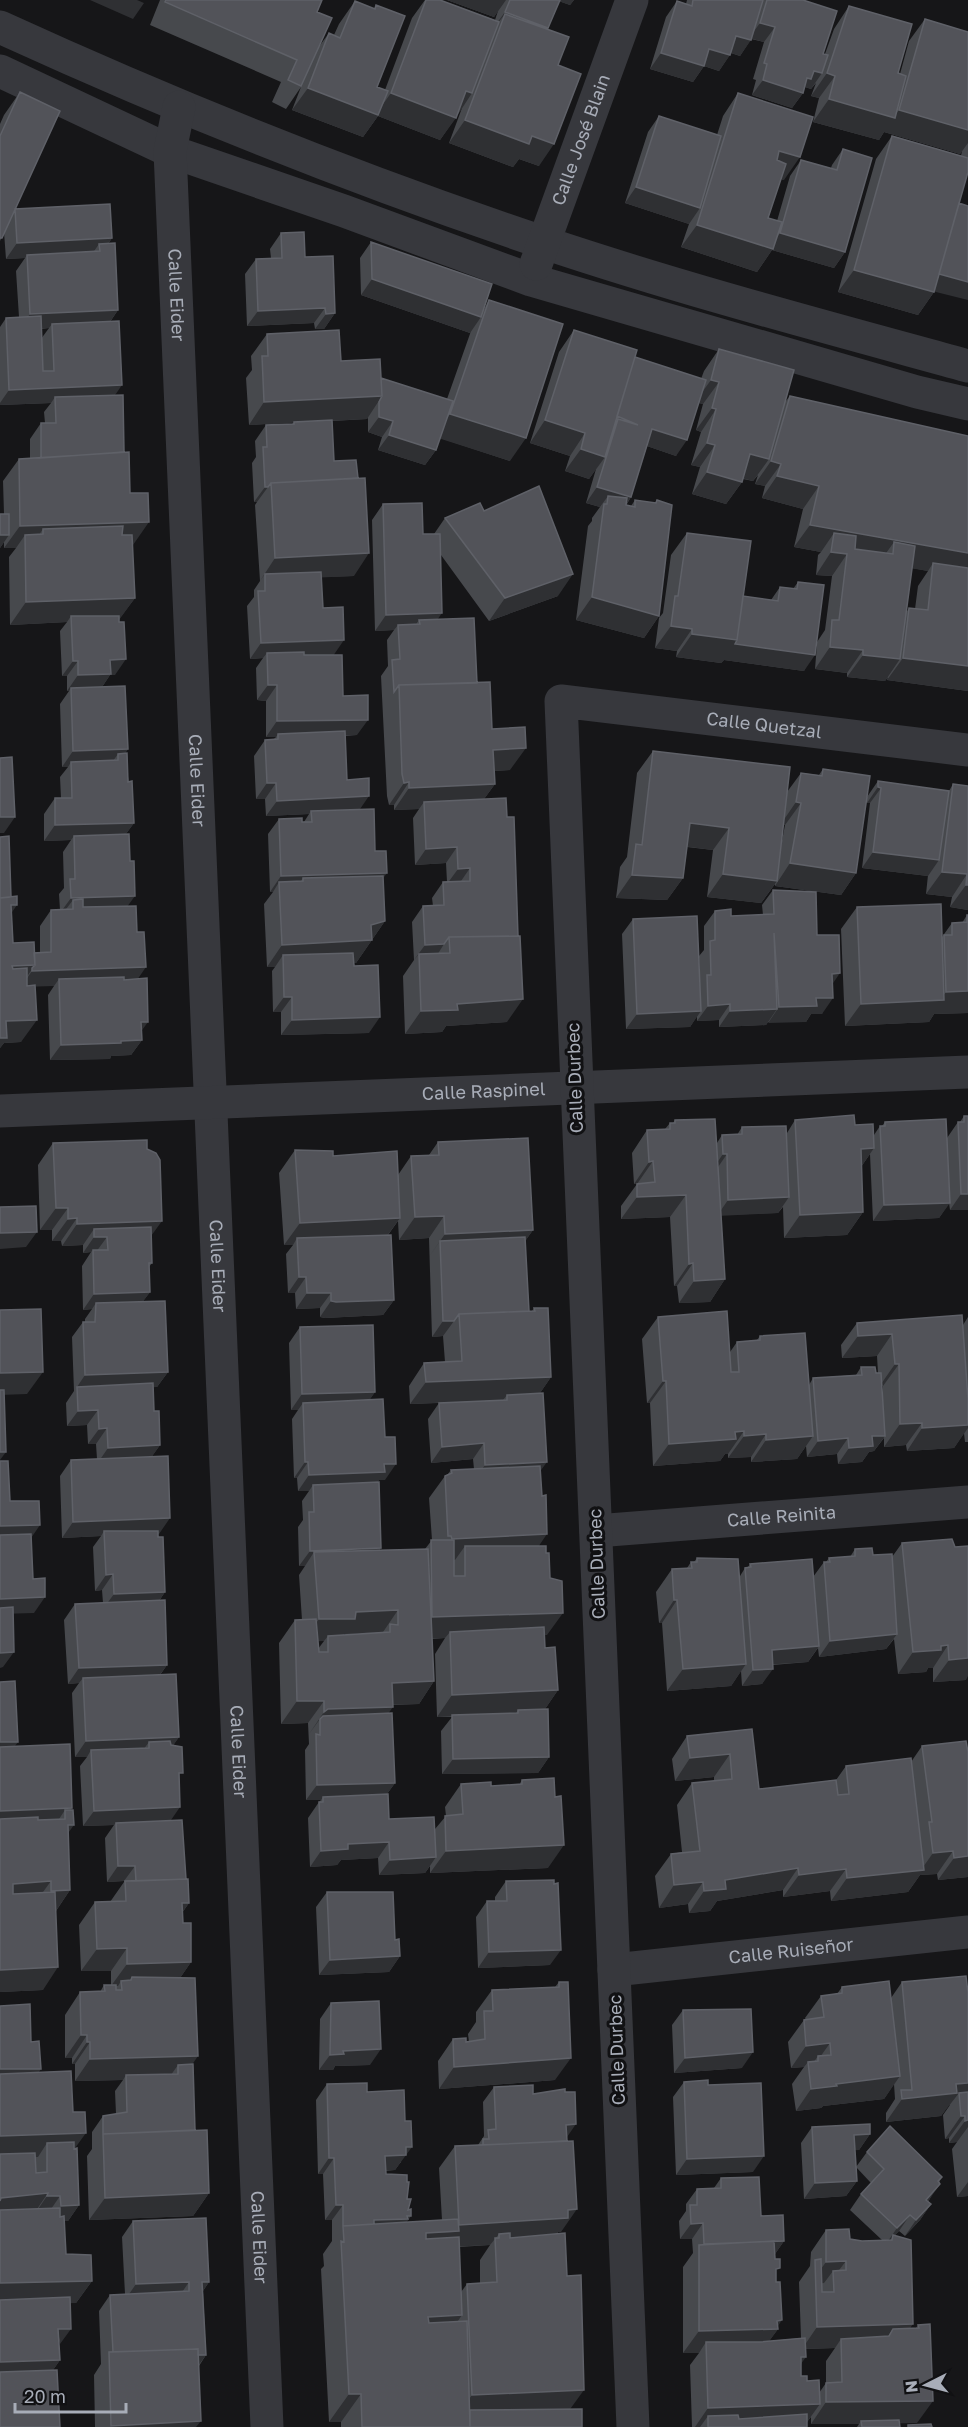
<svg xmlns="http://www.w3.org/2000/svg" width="968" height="2427" viewBox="0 0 968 2427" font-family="'Golos Text',sans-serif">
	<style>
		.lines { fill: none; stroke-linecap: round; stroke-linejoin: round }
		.minor { stroke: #37383d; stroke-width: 33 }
		.wall { fill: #47494d; fill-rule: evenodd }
		.shaded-wall { fill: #2f3033 }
		.building { fill: #525359; stroke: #5f6168; stroke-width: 1.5 }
		.labels { text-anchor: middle; stroke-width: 6; stroke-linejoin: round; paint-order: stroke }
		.street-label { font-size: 18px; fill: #a8adb8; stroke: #111113 }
	</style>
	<rect width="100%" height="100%" fill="#161618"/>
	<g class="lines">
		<!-- minor -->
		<g class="minor">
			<path d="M0,27C177,108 357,180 542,242C682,289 826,327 968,366"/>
			<path d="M0,71L170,151L344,211L531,280L917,392L968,404"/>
			<path id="s1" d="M179,107L170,151L267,2427"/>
			<path id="s2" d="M536,264L632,0"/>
			<path id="s3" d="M0,1111L968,1072"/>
			<path id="s4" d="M596,1531L968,1502"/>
			<path id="s5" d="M614,1970L968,1932"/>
			<path id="s6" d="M633,2427L561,701L968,750"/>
		</g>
	</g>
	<!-- wall -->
	<path class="wall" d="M160,0H322L317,12L318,48L329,33L334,35L339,24L355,1L374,9L376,5L377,87L385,90L412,18L425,0H440L495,20L498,11L494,17L447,0H574L570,5L559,1L547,29L558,65L539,166L519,159L513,167L449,143L462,108L440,140L378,116L363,137L292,110L301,87L286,109L272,102L281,82L150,25Z
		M687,0H803L823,54H825L834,29L849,6L898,73L900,74L909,41L925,19L968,32V172L934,292L918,315L838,292L876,159L892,136L961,156L962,151L960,154L884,132L879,140L813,122L819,98L811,96L816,83L811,89L805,87L803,93L792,108L752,95L756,80L753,79L764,42L751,39L740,56L731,53L719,71L704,66L693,82L650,69L666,17L677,1L686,4Z
		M20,92L15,209L112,238L108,244L118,310L110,322L115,395L130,493L133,545H132L135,598L119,619L115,675H110L102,687L128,749L125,753L134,823L125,835L127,906L138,979L142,1040L131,1055L111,1056L110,1059L50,1060L48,995L54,986H35L21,1042L4,1043L0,1048V837L11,897L13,943L34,953L40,952V926L51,910H60L59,894L64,888L63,852L71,840L44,841V814L55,798H61L60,777L68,767H62L60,704L69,691H67V676H62L60,631L67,622L10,625L9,557L16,548H4V542L0,548V514H4L3,481L19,459L30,458V439L41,423H45L44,412L51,403L0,405V327L6,318L19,317L16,271L25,258L6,259L4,232L0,241V124L4,115ZM49,328L41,339V329Z
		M738,93L784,180L781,179L768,218L777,221L790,176L801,160L831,168L832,165L843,149L845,252L834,268L772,250L757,272L681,247L689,224L625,203L648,132L659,116L717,135L723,116Z
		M281,233L305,257L335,313L324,329H315L314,323L247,326L245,274L256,259L271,258L270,249Z
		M371,242L484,309L489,300L510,461L440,438L436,450L425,465L378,450L382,437L368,432V417L367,419L332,421L334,461L354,576L321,577L323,608L343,696L357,735L345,736L347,780L360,810L375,851L383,878L385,921L356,963H354L369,1033L281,1035V1012H273L272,971L275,967H267L264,904L273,892H270L268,834L279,819L304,822L309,814L266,816L265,799H256L254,756L265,740L274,739L276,737H266V701L257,700L256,668L263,658L250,659L247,606L254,597V590L260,581L255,505L257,502H254L252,463L256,457L255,441L266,425L292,424L294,422L249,425L246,378L252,370L251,356L267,334L341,361L381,378L447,399L471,331L470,333L361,295L360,258Z
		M574,330L635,357L701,379L704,371L719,349L785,402L790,396L968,436V691L887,680L888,677L885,681L847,677V673L815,669L817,644L804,671L724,660L721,663L676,657L677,651L655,648L659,618L663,613L671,555L687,533L743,596L771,600L780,587L793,589L798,582L817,642L825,630L832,576L816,575L818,555L821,552L794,547L803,509L762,498L765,486L755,484L758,475L753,481L743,479L742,482L726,504L692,494L700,467L691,465L701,432L696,430L703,404L699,403L676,456L647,446L631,497L627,504L626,505L631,506L635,500L655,503L657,500L659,616L644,638L576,620L588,526L592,521V518L600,507L586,503L596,469L589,479L565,471L570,456L530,443L559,352ZM912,568L928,571L918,586L915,609L909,608L906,613Z
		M383,504L423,534H434L445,518L484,511L558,596L489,621L441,555L438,619L477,683L492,729L510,770L494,771L495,784L484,799L507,1022L446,1026L442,1032L405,1034L403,976L414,960L412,922L423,906H433L432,898L443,882H447L446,863L415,865L413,818L419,809L394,810V805H389L387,796L381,676L388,666L387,640L394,630L375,631L372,520Z
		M653,751L787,792L801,773L819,775L823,769L856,873L841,895L775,886V884L761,903L707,897L713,850L687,847L683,878L667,900L616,898L620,867L627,857L637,773ZM783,825H785L780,851Z
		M878,781L949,791L953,784L968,786V910L950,907L952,897L926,894L928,875V876L862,868L870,803H867V797Z
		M773,890L817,935L832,984L822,1014H811L806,1022H768L766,1025L719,1027V1020L697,1021V1016L690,1027L626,1029L622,934L633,919L700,985L699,956L704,950V926L715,911L731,916L763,915L762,905Z
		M857,907L942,937L952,923H962L967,915L968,1013L934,1014L929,1022L845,1026L841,929Z
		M964,1116L968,1210H950L949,1203L939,1218L873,1221L870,1154L861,1167L863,1212L847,1235L784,1238L783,1207L778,1213L721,1215L725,1279L710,1302L679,1303L677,1286H674L670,1217L621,1219V1206L637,1184H634L632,1153L647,1130L665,1129L670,1123H673L675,1120L717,1143L722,1135H737L742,1127L787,1133L795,1120L855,1125L874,1135L880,1126H882L885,1122L947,1138L958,1122H960Z
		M438,1142L533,1230L525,1241L529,1311H532L534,1308L551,1377L540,1393L539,1546L547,1635H545V1648L558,1690L545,1709L549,1757L538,1773L442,1774L441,1731L452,1717H437L435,1654L445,1638L432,1639L434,1681L419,1704L393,1705L388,1713L395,1783L387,1794L389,1819L435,1829L446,1816L445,1807L461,1784L491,1786L519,1785L522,1780L548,1868L430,1873V1866L425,1873L379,1875L378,1858L341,1860L337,1865L310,1867L308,1818L319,1802L321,1800H306L305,1750L309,1744L308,1723L281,1724L279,1643L295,1620H302L299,1575L305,1566H299L298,1527L303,1520L302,1501L309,1491H298L297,1478H294L292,1419L298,1410H291L289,1343L300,1327L375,1392L369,1400L385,1480H379L377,1482L380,1550L425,1549L432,1540L429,1498L445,1476L448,1474L451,1470L474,1469L473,1459L431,1463L428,1419L439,1403L493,1401L410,1404L409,1386L424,1363L445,1362L443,1336L432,1337L429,1238L399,1240L398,1221L388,1235L394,1300L383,1315L325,1318L320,1317V1308L296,1309L295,1293H288L286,1254L293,1245H284L279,1173L295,1150L333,1156L398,1175L411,1156L429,1155ZM383,1632L344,1635V1634ZM318,1641H324L318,1649Z
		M53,1143L152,1236V1263L149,1267L150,1292L143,1301L168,1372L157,1387H153L154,1411L160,1445L152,1456L159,1534H158L165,1592L159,1601L167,1665L160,1675L179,1737L173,1745L179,1779L170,1821L186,1879L189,1903L182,1913L183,1923L191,1962L180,1978L192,2064L195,2130L209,2193L193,2216L89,2220L87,2156L92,2149V2132L103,2116L116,2114L115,2091L123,2080L75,2081V2064H72V2058H65V2015L80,1992H100L104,1985H111V1971H81L79,1925L95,1902H110L124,1882V1881L107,1882L105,1838L114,1825L83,1826L80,1766L87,1757H75L72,1693L79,1683L68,1684L64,1620L75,1604L103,1603L102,1590L95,1591L93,1547L101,1536L62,1538L60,1476L71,1460L97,1459L96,1444H88L87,1425L67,1426L66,1403L74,1391L72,1337L83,1322H85V1319L92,1309L83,1310L82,1266L91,1252L83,1253V1245L62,1246L61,1241H52V1230H40L38,1165Z
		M658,1317L730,1352L737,1342L757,1340L760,1336L809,1385L813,1378L856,1375L861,1367L878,1373L877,1356L842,1358L841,1345L857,1323L963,1325L968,1317V1442H965L964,1433L954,1448L907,1451L906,1445L884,1447V1438L874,1451L869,1452L862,1462L838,1464L837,1454L807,1457L806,1446L797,1459L751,1462V1457L728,1458V1454H725L720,1461L653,1466L650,1403H647L642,1339ZM882,1386H883V1409Z
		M902,1543L966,1680L933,1682V1668H928L926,1672L898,1674L894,1639L886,1649L819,1657L818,1648L808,1662L773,1665L762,1684L742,1686L741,1671L731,1686L667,1691L662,1623H659L656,1592L672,1569L687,1568L691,1562H694L697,1558L740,1576L745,1568L748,1567L750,1564L813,1577L824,1562H826L829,1558L850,1557L855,1549L873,1555L892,1557Z
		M0,1682L14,1746L71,1810L68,1833L70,1890L56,1911L43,1990L0,1992Z
		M752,1729L759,1789L836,1780L846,1766L911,1762L922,1746L968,1877L938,1880L937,1874L920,1875L908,1892L831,1901L830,1891L783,1897V1890L717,1901L710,1911L689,1913L688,1904L659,1908L655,1876L671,1854L682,1852L677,1805L692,1783L714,1781V1777L675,1781L672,1759L687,1736Z
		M506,1881L550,1965L478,1968L476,1917L487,1901H495V1897Z
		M327,1892L395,1940L400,1956L389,1972L319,1975L316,1907Z
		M559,1982H568L555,2080L439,2089L438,2061L453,2039L466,2042H469L468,2034L476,2022V2012L492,1990L555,1987Z
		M902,1982L968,1993V2196L957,2197L952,2149L957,2142L949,2143V2138L945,2139L943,2115L950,2105L948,2106L941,2116L886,2122V2113L895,2099L894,2084L884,2099L823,2106L821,2108L796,2111L792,2084L804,2067L791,2068L788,2042L804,2020H806L805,2018L821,1996L837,1994L842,1987L891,1998Z
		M331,2003L370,2065L335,2066L333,2070H319L320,2019Z
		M683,2010L742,2068L674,2073L672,2025Z
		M31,2042L39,2072L75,2148L79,2205L68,2221H64L66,2254L92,2281L76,2303H70L59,2344L60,2360L53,2370L0,2427Z
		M684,2082L708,2085L753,2172L676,2175L673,2097Z
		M327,2084L367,2092L401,2163H400L395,2170L385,2171L386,2174L407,2199V2222L442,2220L439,2168L455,2146L478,2145L484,2136L483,2102L494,2087L533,2094L567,2137L561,2232H558L557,2234L570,2409L582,2427H341V2422H329L321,2269L324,2266L323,2254L332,2241V2220H325L323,2174H318L316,2100ZM490,2245L480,2260V2283L467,2284L461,2292L459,2247Z
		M812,2127L870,2134L859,2150H855L857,2181L846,2196L804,2199L801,2143Z
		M867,2152L942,2177L928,2202L931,2204L920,2220L905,2236L899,2231L894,2236L910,2328H916L918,2325L917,2423H899L900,2427H857L859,2424H811V2417L807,2422V2427H692L690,2365L699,2353H683V2267L693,2253L692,2239H680L679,2221L686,2211V2204L697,2189L714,2188L721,2178L761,2216L784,2241L775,2254L778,2329L769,2341L801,2338L799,2282L810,2266L811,2252L826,2230L850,2239L862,2241L882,2240L850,2210L861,2194L871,2183L856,2167ZM835,2348L826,2361V2383L819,2393L801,2376V2364L806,2349Z
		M133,2221L209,2282L203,2291L206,2355L199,2366L196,2427H95L94,2375L101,2364L99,2311L110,2295L125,2294L122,2237Z"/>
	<!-- shaded-wall -->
	<path class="shaded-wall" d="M90,0H137L144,3L133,19Z
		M447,0H506L494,17Z
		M555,0H574L570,5Z
		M505,12L548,28L532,50L505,14L489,34Z
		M760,23L775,27L764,42L749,38Z
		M736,36L751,40L740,56L725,51Z
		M709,49L730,55L719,71L698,64Z
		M661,53L704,66L693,82L650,69Z
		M814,71L822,73L811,89L805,87L802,92L803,93L792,108L752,95L763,80L807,78Z
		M827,73L835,76L819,98L811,96Z
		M308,88L376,114L391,93L456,118L440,140L378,116L363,137L292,110Z
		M466,91L472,93L457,116Z
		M829,99L893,117L899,110L968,130V143L960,154L884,132L879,140L813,122Z
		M465,120L532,136L554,144L539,166L519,159L513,167L449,143Z
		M779,151L800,157L784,180L764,173Z
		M636,187L700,208L689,224L625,203Z
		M697,225L769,248L780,233L845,252L834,268L772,250L757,272L681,247Z
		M112,238L101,254L99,244L92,254L27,255L25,258L6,259L17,243Z
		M854,270L934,292L918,315L838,292Z
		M939,274L968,282V300L928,290Z
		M372,279L481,317L470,333L361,295Z
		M325,308L314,323L247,326L258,311Z
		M118,310L107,326L52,324L49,328L19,330L30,314Z
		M335,313L324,329H315L326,314Z
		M711,380L719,382L703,404L695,402Z
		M122,385L111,401L55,397L51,403L0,405V403L9,390Z
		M382,396L367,419L249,425L264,402Z
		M712,408L716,409L701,432L696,430Z
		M450,414L526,438L510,461L435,437Z
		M379,417L393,421L382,437L368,432Z
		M545,420L585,433L570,456L530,443Z
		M652,429L687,440L676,456L641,444Z
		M389,435L436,450L425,465L378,450Z
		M707,443L715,445L700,467L691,465Z
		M581,449L605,457L589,479L565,471Z
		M750,454L769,459L753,481L734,476Z
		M771,461L781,464L765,486L755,484Z
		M707,472L742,482L726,504L692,494Z
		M777,476L819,486L803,509L762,498Z
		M265,487H268L257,502H254Z
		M597,487L631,497L620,513L607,504L608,496L600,507L586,503Z
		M149,522L133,545L33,547L43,534V529L30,548L25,535L16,548H4L20,526Z
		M810,525L968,553V571L933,563L928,571L886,564L893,554L894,542L879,563L847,554L832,576L816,575L831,552L834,533L821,552L794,547Z
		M0,535H9L0,548Z
		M369,553L354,576L265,580V574L260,581L275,558Z
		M573,574L558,596L489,621L505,598Z
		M592,597L659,616L644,638L576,620Z
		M135,598L119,620L71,616L67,622L10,625L26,602Z
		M442,613L431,629L419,620L412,630L398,625L394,630L375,631L386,615Z
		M671,626L692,629L677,651L655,648Z
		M692,634L737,640L815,655L804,671L724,660L721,663L676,657Z
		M344,640L333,656L267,658V653L263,658L250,659L261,643Z
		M830,647L863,650L847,673L815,669Z
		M863,655L900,659L885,681L847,677Z
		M903,658L968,666V691L887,680Z
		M126,659L115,675H110L100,690L71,688L69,691H67L78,675L110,660Z
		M73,661H78L67,676H62Z
		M268,685H277L266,701L257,700Z
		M368,720L357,735L278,737V734L276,737H266L277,721Z
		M526,748L510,770L477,772L493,750Z
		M128,749L117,765L118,760V754L110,765L71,762L68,767H62L73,751Z
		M409,782L394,805H389L404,783Z
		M267,783H276L265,799H256Z
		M495,784L479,806L424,802L419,809L394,810L409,788Z
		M878,787L881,788L870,803H867Z
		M369,796L358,812L311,811L309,814L266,816L277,801Z
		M796,802L801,803L785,825L781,824Z
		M0,817H15L4,833H0Z
		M134,823L123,838L74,836L71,840L44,841L55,825Z
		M690,823L729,828L713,850L674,845Z
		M457,847L446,863L415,865L426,849Z
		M873,852L939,860L928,876L862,868Z
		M790,863L856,873L841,895L775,886Z
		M470,868L459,884H447L458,869Z
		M942,872L967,874L952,897L926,894Z
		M387,873L376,888L303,878L294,891L279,882L273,892H270L281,876Z
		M723,874L777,881L761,903L707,897Z
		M632,875L683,878L667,900L616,898Z
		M966,885H968V910L950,907Z
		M135,896L124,911L73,909V900L63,913H60L71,898Z
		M11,905H17L1,928Z
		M385,921L356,963L283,967V955L275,967H267L282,945Z
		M444,944L434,960L419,954L414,960L425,945Z
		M35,965L19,988H0L12,966Z
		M146,967L135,983L59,979L54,986L21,987L32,971Z
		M840,973L829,989L832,974Z
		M968,991V1013L934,1014L929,1022L845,1026L861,1004L940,1000L946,992Z
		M284,997H292L281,1012H273Z
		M816,998H833L822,1014H811L806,1022L768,1023L779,1007Z
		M523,999L507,1022L446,1026L442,1032L405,1034L421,1011L457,1004Z
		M730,1004L719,1020L697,1021L708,1006Z
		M777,1009L766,1025L719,1027L730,1011Z
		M701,1011L690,1027L626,1029L637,1014Z
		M380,1017L369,1033L281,1035L292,1020Z
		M37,1020L21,1042L4,1043L0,1048V1030L6,1021Z
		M141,1022H148L137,1037Z
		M142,1040L131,1055L111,1056L110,1059L50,1060L61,1045Z
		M874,1148L859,1170L861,1149Z
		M723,1154H727L716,1170H712Z
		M653,1161L637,1184H634L649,1162Z
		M961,1194H968V1210H950Z
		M686,1195L670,1217L621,1219L637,1197Z
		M789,1197L778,1213L717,1216L728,1200Z
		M950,1203L939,1218L873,1221L884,1205Z
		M56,1208H68L52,1230H40Z
		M863,1212L847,1235L784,1238L800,1215Z
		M444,1216L429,1238L399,1240L415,1217Z
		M77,1218L61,1241H52L68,1219Z
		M400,1218L384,1240L297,1238L293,1245H284L300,1223Z
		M162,1221L146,1243L107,1237L96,1252L93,1250L91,1252L83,1253L94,1237V1229L83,1245L62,1246L77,1224Z
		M533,1230L517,1253L440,1241L429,1257L445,1234Z
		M37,1232L26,1247L0,1249V1233Z
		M693,1263L677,1286H674L689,1264Z
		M299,1277H306L295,1293H288Z
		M725,1279L710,1302L679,1303L694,1281Z
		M150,1292L139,1307L96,1303L92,1309L83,1310L94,1294Z
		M307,1293H331L320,1308L296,1309Z
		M394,1300L383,1315L325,1318L320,1317L331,1301Z
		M443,1321H454L443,1336L432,1337Z
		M892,1334L877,1356L842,1358L858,1336Z
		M895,1364H899L883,1386L879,1387Z
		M43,1372L27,1394L0,1395V1373Z
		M168,1372L157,1387L77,1391V1387L85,1375Z
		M551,1377L536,1399L507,1395L503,1400L410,1404L426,1382Z
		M663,1381H666L650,1403H647Z
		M375,1392L364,1408L303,1403L298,1410H291L302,1394Z
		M98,1410L87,1425L67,1426L78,1411Z
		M922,1423L906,1445L884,1447L900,1424Z
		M968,1425V1428L954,1448L907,1451L922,1428Z
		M107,1428L96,1444H88L99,1429Z
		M744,1431L728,1454H725L720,1461L653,1466L669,1444L735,1432Z
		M766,1434L751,1457L728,1458L744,1436Z
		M813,1436L797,1459L751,1462L766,1440Z
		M872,1436H885L874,1451L869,1452L862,1462L838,1464L849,1448Z
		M848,1438L837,1454L807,1457L818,1441Z
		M484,1443L473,1459L431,1463L442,1447Z
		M160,1445L149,1461L97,1464L108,1448Z
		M0,1452H6L0,1460Z
		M305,1462H308L297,1478H294Z
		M547,1462L536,1477L474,1480L485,1465Z
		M384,1464H396L385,1480H379L374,1488L313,1485L309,1491H298L309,1475Z
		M170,1518L159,1534L104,1536V1531L101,1536L62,1538L73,1522Z
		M40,1525L29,1541H0V1526Z
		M547,1534L532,1556L465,1546L455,1560L436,1561L452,1539Z
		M381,1548L370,1564L314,1552L305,1566H299L310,1551Z
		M113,1574L102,1590L95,1591L106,1575Z
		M165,1592L154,1608L103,1609L114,1594Z
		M45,1597L34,1613L0,1614V1599Z
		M674,1600H677L662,1623H659Z
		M398,1610L383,1632L344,1634L339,1641L328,1636L324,1641L303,1642L319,1619L356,1612Z
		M563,1613L547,1635L450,1638V1632L445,1638L417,1639L432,1617Z
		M897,1634L886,1649L819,1657L830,1641Z
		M948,1645L933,1668H928L926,1672L898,1674L913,1652Z
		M819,1646L808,1662L761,1665L772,1650Z
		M14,1652L3,1667L0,1668V1653Z
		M968,1658V1676L966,1680L933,1682L949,1660Z
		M746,1664L731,1686L667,1691L683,1669Z
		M167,1665L156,1680L83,1678L79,1683L68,1684L79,1668Z
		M773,1669L762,1684L742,1686L753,1670Z
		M434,1681L419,1704L377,1705L392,1683Z
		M558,1690L543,1712L518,1710L516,1713L437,1717L452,1695Z
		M297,1701H324L308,1723L281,1724Z
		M393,1707L377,1729L320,1719L309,1734L324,1712L328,1709Z
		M179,1737L168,1753L149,1748V1742L140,1754L91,1750L87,1757H75L86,1741Z
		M0,1742H18L7,1757L0,1758Z
		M730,1754L714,1777L675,1781L690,1758Z
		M549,1757L538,1773L442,1774L453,1759Z
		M395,1783L384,1798L323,1797L321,1800H306L317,1785Z
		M180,1807L169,1823H116L114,1825L83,1826L94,1811Z
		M72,1808L65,1818V1810L51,1831L0,1833V1811Z
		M68,1825H74L58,1847Z
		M389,1842L378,1858L341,1860L337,1865L310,1867L321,1851L348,1844Z
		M564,1845L548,1868L430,1873L446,1851Z
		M953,1851L937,1874L920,1875L908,1892L831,1901L847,1878L921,1870L933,1853Z
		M968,1856V1877L938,1880L954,1858Z
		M436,1857L425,1873L379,1875L390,1860Z
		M118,1866H135L124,1881L107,1882Z
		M798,1868L783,1890L717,1901L710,1911L689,1913L704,1891L725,1880Z
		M846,1869L830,1891L783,1897L799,1875Z
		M51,1881L35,1903L0,1906L13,1884Z
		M703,1882L688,1904L659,1908L674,1885Z
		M70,1890L55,1912L35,1913L51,1891Z
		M182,1903H189L173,1925Z
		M127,1948L111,1971H81L97,1949Z
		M561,1950L550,1965L478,1968L489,1952Z
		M400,1956L389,1972L319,1975L330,1960Z
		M191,1962L176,1984L132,1977L126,1986L121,1981L118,1986H111L127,1964Z
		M58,1967L43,1990L0,1992V1970Z
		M81,2035H87L72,2058H65Z
		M87,2042H90L75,2064H72Z
		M830,2043L818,2060V2056L811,2066L808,2062L804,2067L791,2068L806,2046Z
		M381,2049L370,2065L335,2066L333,2070H319L330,2055L343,2051Z
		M753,2052L742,2068L674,2073L685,2058Z
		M198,2056L183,2078L178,2065L168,2079L126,2075L123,2080L75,2081L90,2059Z
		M571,2058L555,2080L439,2089L454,2067Z
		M0,2069H41L30,2085H0Z
		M900,2076L884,2099L823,2106L821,2108L796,2111L811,2089L836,2084Z
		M968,2083V2095L959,2093L941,2116L886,2122L902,2099L956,2084Z
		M961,2116H965L949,2138L945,2139Z
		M968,2120V2129V2127L957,2142L949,2143L965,2121Z
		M576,2124L565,2140L566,2125Z
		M86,2133L70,2155L47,2143L38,2157L0,2158V2136Z
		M870,2134L859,2150L843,2151L854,2135Z
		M406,2147H412L395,2170L374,2171L385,2156Z
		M764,2156L753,2172L676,2175L687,2159Z
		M329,2158H334L323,2174H318Z
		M857,2181L846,2196L804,2199L815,2183Z
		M968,2182V2196L957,2197Z
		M940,2184L929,2200L915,2215L926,2200Z
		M48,2193L37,2209L0,2213V2199L1,2198Z
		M209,2193L193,2216L89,2220L105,2198Z
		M47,2196H60L49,2212H36Z
		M931,2204L920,2220L905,2236L916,2220Z
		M79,2205L68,2221H50L61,2206Z
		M336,2205H343L332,2220H325Z
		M577,2209L561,2232H558L552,2240L499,2238V2234L490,2245L447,2247L407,2261L426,2233L455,2232L459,2225Z
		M910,2215L899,2231L886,2244L897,2228Z
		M407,2216H411L400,2232L366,2236L374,2220Z
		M703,2223L692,2239H680L691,2224Z
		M784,2241L773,2257L704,2245Z
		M846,2261L833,2278V2271L824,2283L816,2284V2276L826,2262Z
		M92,2281L76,2303L0,2305V2283Z
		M189,2282L178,2298L125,2300L136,2284Z
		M202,2282H209L198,2298Z
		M462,2315L443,2343L409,2345L428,2317Z
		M782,2320L776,2329H778L762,2351L706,2342L699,2353H683L699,2331Z
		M913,2324L898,2346L893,2329L881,2346L841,2339L835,2348L802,2349L817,2327Z
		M58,2329H71L60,2344Z
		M206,2355L195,2370L110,2363Z
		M801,2357H806L790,2379Z
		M60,2360L49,2376L0,2377V2362Z
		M584,2390L568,2412L456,2417L472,2395Z
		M349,2394H361L341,2422H329Z
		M933,2401L917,2423L862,2424L861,2421L859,2424H811L826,2402Z
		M820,2404L804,2426L708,2416L700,2427H695L708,2408Z
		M201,2421L196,2427H110L111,2426Z"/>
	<!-- building -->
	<path class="building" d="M166,0H322L317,12L332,18L301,86L288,80L297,60L165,2Z
		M426,0H440L499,22L472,93L466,91L456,118L391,93Z
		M510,0H560L548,28L505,12Z
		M693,0H763L751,40L736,36L730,55L709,49L704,66L661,53L677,1L692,6Z
		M767,0H803L837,11L823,54L828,55L822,73L814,71L811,79L807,78L803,93L763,80L767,64L764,63L775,27L760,23Z
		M355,1L375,9L376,5L405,16L377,87L388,91L378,115L308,88L329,33L340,38Z
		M849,6L912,24L898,73L906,76L895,118L829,99L835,76L827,73Z
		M505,14L569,37L558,65L581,74L554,144L532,136L529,144L465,120Z
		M925,19L968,32V130L899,110Z
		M20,92L60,111L2,238H0V136Z
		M738,93L813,117L800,157L779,151L777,160L786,164L768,218L782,222L773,249L697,225Z
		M659,116L721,136L700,208L636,187Z
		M892,136L968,158V172L934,292L854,270Z
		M843,149L872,158L845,252L780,233L801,160L837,170Z
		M959,203L968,206V282L939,274Z
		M110,204L112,238L17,243L15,209Z
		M304,232L305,257L333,256L335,313L326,314L325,308L258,311L256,259L282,258L281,233Z
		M371,242L492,284L481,317L372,279Z
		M115,243L118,310L30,314L27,255L100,251L99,244Z
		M489,300L563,324L526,438L450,414Z
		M41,316L43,371H54L52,324L119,321L122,385L9,390L6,318Z
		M339,330L341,361L380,359L382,396L264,402L262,356H268L267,334Z
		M574,330L637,350L605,457L581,449L585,433L545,420Z
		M719,349L794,370L769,459L750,454L742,482L707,472L715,445L707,443L716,409L712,408L719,382L711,380Z
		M635,357L706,380L687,440L652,429L631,497L597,487L618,419L638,425L617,416Z
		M381,378L453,401L436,450L389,435L393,421L379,417V402L382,396Z
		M123,395L124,452L41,458V423H56L55,397Z
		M790,396L968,436V553L810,525L819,486L777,476L781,464L771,461Z
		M332,420L334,461L356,460L358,478L271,483L268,487H265L263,447H267L266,425L294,424V422Z
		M129,452L130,493H148L149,522L20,526L19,459Z
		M365,478L369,553L275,558L271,483Z
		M539,486L573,574L505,598L445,518L480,503L484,511Z
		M608,496L627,498L626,505L635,507V500L656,503L657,500L672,505L659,616L592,597L604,504H607Z
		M422,503L423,534H440L442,613L386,615L383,504Z
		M0,514H9V535H0Z
		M123,526L122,535H132L135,598L26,602L25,535L43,534V529Z
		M687,533L751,541L737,640L692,634V629L671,626L675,596H678Z
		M834,533L856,536L855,549L893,554L894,542L915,546L900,659L863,655V650L830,647L832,620H839L847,554L831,552Z
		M933,563L968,568V666L903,658L909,608L928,610Z
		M321,572L323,608L343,607L344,640L261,643L258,591H265V574Z
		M798,582L824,585L815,655L735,644L737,640L743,596L778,601L780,587L797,589Z
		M71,616H119V622H124L126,659L110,660L111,674L78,675V661H73Z
		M474,618L477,683L399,685L394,692L392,660L400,659L398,625L420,624L419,620Z
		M304,652V655H342L343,696L368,695V720L277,721V685H268L267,653Z
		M490,682L492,729L525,727L526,748L493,750L495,784L409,788V782L404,783L402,774L399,685Z
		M125,686L128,749L73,751L71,688Z
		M345,731L347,780L369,778V796L277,801L276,783H267L265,740L278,739V734Z
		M653,751L790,767L777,881L723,874L729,828L690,823L683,878L632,875L636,844L642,845Z
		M127,753L128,782L132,781L134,823L55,825V798H72L71,762L118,760V754Z
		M12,757L15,817H0V758Z
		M823,769L870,776L856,873L790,863L801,803L796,802L801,773L822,776Z
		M878,781L949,791L939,860L873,852L881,788L878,787Z
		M953,784L968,786V885H966L967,874L942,872Z
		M506,798L507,817H514L518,936L449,937L444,944L425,945L423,906L444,905L443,882L470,881V868L458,869L457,847L426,849L424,802Z
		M374,809L375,851H386L387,873L281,876L279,819L302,818V822H312L311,811Z
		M129,834L130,861H134L135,896L71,898L70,879H75L74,836Z
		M9,836L11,897L0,898V837Z
		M383,876L385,921L371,925L372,940L282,945L279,882L303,881V878Z
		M773,890L816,892L817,935H839L840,973L832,974L833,998H816L817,1006L779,1007L774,933L777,1009L730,1011V1004L708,1006L707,975H711L710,941L715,940V911L731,909V916L774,914Z
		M17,896V905H11L13,943L34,942L35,965L12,966L13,969L27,968V986L35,985L37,1020L6,1021L7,1038H0V898Z
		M83,899V907L136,906L137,932H144L146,967L32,971V968L35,965L34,953L51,952V910L73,909V900Z
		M941,904L944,1000L861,1004L857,907Z
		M967,915H968V991L946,992L944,935H952V923L967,922Z
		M697,916L701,1011L637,1014L633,919Z
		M520,936L523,999L457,1004L458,1010L421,1011L419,954L450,953L449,937Z
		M353,953L354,966L378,965L380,1017L292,1020V997H284L283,955Z
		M124,977V980L147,978L148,1022H141L142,1040L121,1041V1043L61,1045L59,979Z
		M854,1115L855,1125L873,1124L874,1148L861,1149L863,1212L800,1215L795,1120Z
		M964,1116H968V1194H961L958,1122H964Z
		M715,1119L725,1279L694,1281L693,1263L689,1264L686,1195L637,1197V1184L655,1182L653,1161L649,1162L647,1130L670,1129V1123H675V1120Z
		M946,1119L950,1203L884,1205L880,1126H885V1122Z
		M786,1126L789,1197L728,1200L727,1154H723L722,1135L742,1134V1127Z
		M528,1138L533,1230L445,1234L444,1216L415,1217L411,1156L439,1155L438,1142Z
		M147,1140V1149L156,1153L160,1160L162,1221L77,1224V1218L68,1219V1208H56L53,1143Z
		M295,1150L333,1151V1156L397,1151L400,1218L300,1223Z
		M36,1206L37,1232L0,1233V1207Z
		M151,1227L152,1263H149L150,1292L94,1294L93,1250H108L107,1237H94V1229Z
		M391,1235L394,1300L336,1302L331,1301V1293H307L306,1277H299L297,1238Z
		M525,1237L529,1311L459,1314L454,1321H443L440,1241Z
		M165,1301L168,1372L85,1375L83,1322H95L96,1303Z
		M534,1308H548L551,1377L426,1382L424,1363L462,1361L459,1314L535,1311Z
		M41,1309L43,1372L0,1373V1310Z
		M727,1311L731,1372H739L737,1342L760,1340V1336L805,1333L813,1436L766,1440V1434L744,1436V1431L735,1432L736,1439L669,1444L666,1381H663L658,1317Z
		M962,1315L968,1399V1425L922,1428V1423L900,1424L899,1364H895L892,1334L858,1336L857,1323Z
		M373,1325L375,1392L302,1394L300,1327Z
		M861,1367H875L876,1373H881L885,1436H872L873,1446L849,1448L848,1438L818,1441L813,1378L862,1375Z
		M153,1383L154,1411H159L160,1445L108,1448L107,1428L99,1429L98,1410L78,1411L77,1387Z
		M0,1390H4L6,1452H0Z
		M543,1393L547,1462L485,1465L484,1443L442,1447L439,1403L507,1400V1395Z
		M383,1399L385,1437H395L396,1464H384L385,1472L309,1475L308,1462H305L303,1403Z
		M168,1456L170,1518L73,1522L71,1460Z
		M0,1461H8L10,1501H39L40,1525L0,1526Z
		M540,1466L542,1496L546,1495L547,1534L452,1539L451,1536H448L445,1476L452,1473L451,1470Z
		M379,1482L381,1548L310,1551L309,1512H314L313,1485Z
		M104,1531H158V1537H163L165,1592L114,1594L113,1574L106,1575Z
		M31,1534L33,1579L45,1578V1597L0,1599V1535Z
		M952,1539L955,1547L968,1546V1658L949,1660L948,1645L941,1646V1650L913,1652L902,1543Z
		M431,1540H454V1576H465V1546H546V1553H549L550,1578L562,1581L563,1613L432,1617Z
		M872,1548L873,1555L892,1554L897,1634L830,1641L824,1562H830L829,1558L855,1556V1549Z
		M428,1549L434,1681L392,1683L393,1707L328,1709L324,1712V1701H297L295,1620L316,1619L319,1652H328V1636L390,1632V1624L398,1625V1610L356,1612L355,1619H319L314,1552Z
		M697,1558L738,1559L746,1664L683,1669L677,1600H674L672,1569L692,1568L691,1562H697Z
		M812,1559L819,1646L772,1650L773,1669L753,1670L745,1568L751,1567L750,1564Z
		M165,1600L167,1665L79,1668L75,1604Z
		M13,1607L14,1652L0,1653V1608Z
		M544,1627L545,1648L555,1647L558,1690L452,1695L450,1632Z
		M176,1674L179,1737L86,1741L83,1678Z
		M15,1681L18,1742H0V1682Z
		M548,1709L549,1757L453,1759L452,1715L518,1713V1710Z
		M392,1713L395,1783L317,1785L316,1734L320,1735V1719L323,1716Z
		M752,1729L759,1789L836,1780L838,1795L849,1794L846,1766L911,1758L924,1870L847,1878L846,1869L799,1875L798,1868L725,1880L726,1889L704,1891L703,1882L674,1885L671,1854L700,1851L692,1783L732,1779L730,1754L690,1758L687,1736Z
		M170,1741L171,1745L182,1747L183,1773H179L180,1807L94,1811L91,1750L149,1748V1742Z
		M966,1741L968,1752V1856L954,1858L953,1851L933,1853L929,1822H932L922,1746Z
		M70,1744L72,1808L0,1811V1747Z
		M554,1778L555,1797L561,1796L564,1845L446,1851L445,1816L463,1814L461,1784L491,1782V1786L522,1784V1780Z
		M388,1794L389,1819L434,1817L436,1857L390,1860L389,1842L348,1844V1849L321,1851L319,1802H323V1797Z
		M65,1810H73L74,1825H68L70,1890L51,1891V1881L13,1884V1894L55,1892L58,1967L0,1970V1819L38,1817V1820L65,1819Z
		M182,1820L186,1879L136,1881L135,1866H118L116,1823Z
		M188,1879L189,1903H182L183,1923H191V1962L127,1964V1948L97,1949L95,1902L126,1901L125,1881Z
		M554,1880V1884L558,1883L561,1950L489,1952L487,1901H507L506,1881Z
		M327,1892H393L395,1940L399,1939L400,1956L330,1960Z
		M966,1976L968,1993V2083L956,2084L957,2093L902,2099L901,2090H912L902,1982Z
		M132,1977L195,1978L198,2056L90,2059V2042H87V2035H81L80,1992L105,1991L104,1985H116V1990H122L121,1981L131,1980Z
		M889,1981L900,2076L836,2084L837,2086L811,2089L808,2062L818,2061V2056L831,2055L830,2043L806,2046L804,2020L824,2017L821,1996L842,1993V1987Z
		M559,1982H568L571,2058L454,2067L453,2039L466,2038V2042L485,2039L484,2011H493L492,1990L559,1987Z
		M379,2001L381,2049L343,2051L344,2054L330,2055L331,2003Z
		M30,2004L31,2042L39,2041L41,2069H0V2006Z
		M751,2009L753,2052L685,2058L683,2010Z
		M193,2064L195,2130L103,2134V2116L127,2112L126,2075L178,2074V2065Z
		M71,2071L73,2112H85L86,2133L0,2136V2074Z
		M708,2080V2085L761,2083L764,2156L687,2159L684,2082Z
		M367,2083V2092L404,2090L405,2121H411L412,2147H406V2155L385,2156L386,2174L407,2175V2182H409L407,2199H411L408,2210L411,2209V2216H407L408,2219L374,2220V2224L343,2226V2205H336L334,2158H329L327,2084Z
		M533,2085V2094L565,2089V2092H575L576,2124L566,2125L567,2141L483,2145V2139H489L488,2130L496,2129L494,2087Z
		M968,2092V2120L965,2121V2116H961L959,2093Z
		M870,2124V2134L854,2135L857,2181L815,2183L812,2127Z
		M890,2126L942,2177L938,2181L940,2184L926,2200L931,2204L916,2220L910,2215L897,2228L861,2194L884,2169L867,2152Z
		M207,2130L209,2193L105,2198L103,2134Z
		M573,2141L577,2209L568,2210V2218L459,2225L455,2146Z
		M74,2142V2149L77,2148L79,2205L61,2206L60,2196H47L48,2193L1,2198L0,2201V2154L35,2153L36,2173L47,2172V2143Z
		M759,2177L761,2216L783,2215L784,2241L704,2244L703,2223L691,2224L690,2205H697V2189L721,2188V2178Z
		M60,2208V2217L64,2216L66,2254L91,2255L92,2281L0,2283V2210Z
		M206,2218L209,2282H202L206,2355H198V2349L113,2352L110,2295L189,2291V2282L136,2284L133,2221Z
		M458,2219L459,2231L426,2233V2239L459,2237L462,2315L428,2317L429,2323L467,2321L470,2427H362L361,2394H349L341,2241L344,2242L343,2226Z
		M849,2229L850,2239L862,2241L892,2240L893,2235L911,2240L913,2324L817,2327L815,2260L821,2259L822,2292H834L833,2271L846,2270V2261L826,2262V2230Z
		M510,2233V2238L565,2233L567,2276L581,2275L584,2390L472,2395L467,2284L497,2282L495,2238H499V2234Z
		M774,2241L775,2259H780V2268L776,2269V2282H780L782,2320L777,2321L778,2329L699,2331V2245Z
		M70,2297L71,2329H58L60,2360L0,2362V2300Z
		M930,2324L933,2401L826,2402V2383L842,2382L841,2339L889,2336L893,2329L919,2328L918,2325Z
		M805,2338L806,2357H801V2376H807V2381L819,2380L820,2404L708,2408L706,2342H760Z
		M198,2349L201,2421L111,2426L109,2352Z
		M57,2370L60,2427H0V2372Z
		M582,2409V2427H470V2410Z
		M807,2414V2427H708V2416L738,2415L739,2419Z
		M899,2420L900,2427H862L861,2421Z
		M931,2424L932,2427H908V2425Z"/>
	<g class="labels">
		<!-- street labels -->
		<g class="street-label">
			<text dy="6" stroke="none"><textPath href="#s2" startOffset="132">Calle José Blain</textPath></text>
			<text dy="6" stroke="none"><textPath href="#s1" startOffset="189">Calle Eider</textPath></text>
			<text dy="6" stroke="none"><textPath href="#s6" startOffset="1932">Calle Quetzal</textPath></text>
			<text dy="6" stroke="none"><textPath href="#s1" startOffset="675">Calle Eider</textPath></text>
			<text transform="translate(575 1078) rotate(-92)" y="6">Calle Durbec</text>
			<text dy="6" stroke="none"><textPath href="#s3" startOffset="484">Calle Raspinel</textPath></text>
			<text dy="6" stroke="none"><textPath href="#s1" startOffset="1161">Calle Eider</textPath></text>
			<text dy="6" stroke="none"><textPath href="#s4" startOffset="186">Calle Reinita</textPath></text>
			<text transform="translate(597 1564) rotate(-92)" y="6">Calle Durbec</text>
			<text dy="6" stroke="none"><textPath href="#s1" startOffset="1647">Calle Eider</textPath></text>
			<text dy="6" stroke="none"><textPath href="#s5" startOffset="178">Calle Ruiseñor</textPath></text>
			<text transform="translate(617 2050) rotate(-92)" y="6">Calle Durbec</text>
			<text dy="6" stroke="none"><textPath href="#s1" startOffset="2133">Calle Eider</textPath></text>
		</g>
	</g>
	<!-- north arrow -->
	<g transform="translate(926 2385) rotate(264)" stroke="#111113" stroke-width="4.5" paint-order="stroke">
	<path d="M0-4.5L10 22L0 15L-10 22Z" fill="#a8adb8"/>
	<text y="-9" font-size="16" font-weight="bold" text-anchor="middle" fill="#a8adb8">N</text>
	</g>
	<!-- scale -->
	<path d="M15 2403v9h111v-9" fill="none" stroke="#a8adb8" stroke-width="3"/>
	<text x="24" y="2403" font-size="18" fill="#a8adb8" stroke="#111113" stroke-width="4.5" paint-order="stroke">20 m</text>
</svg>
